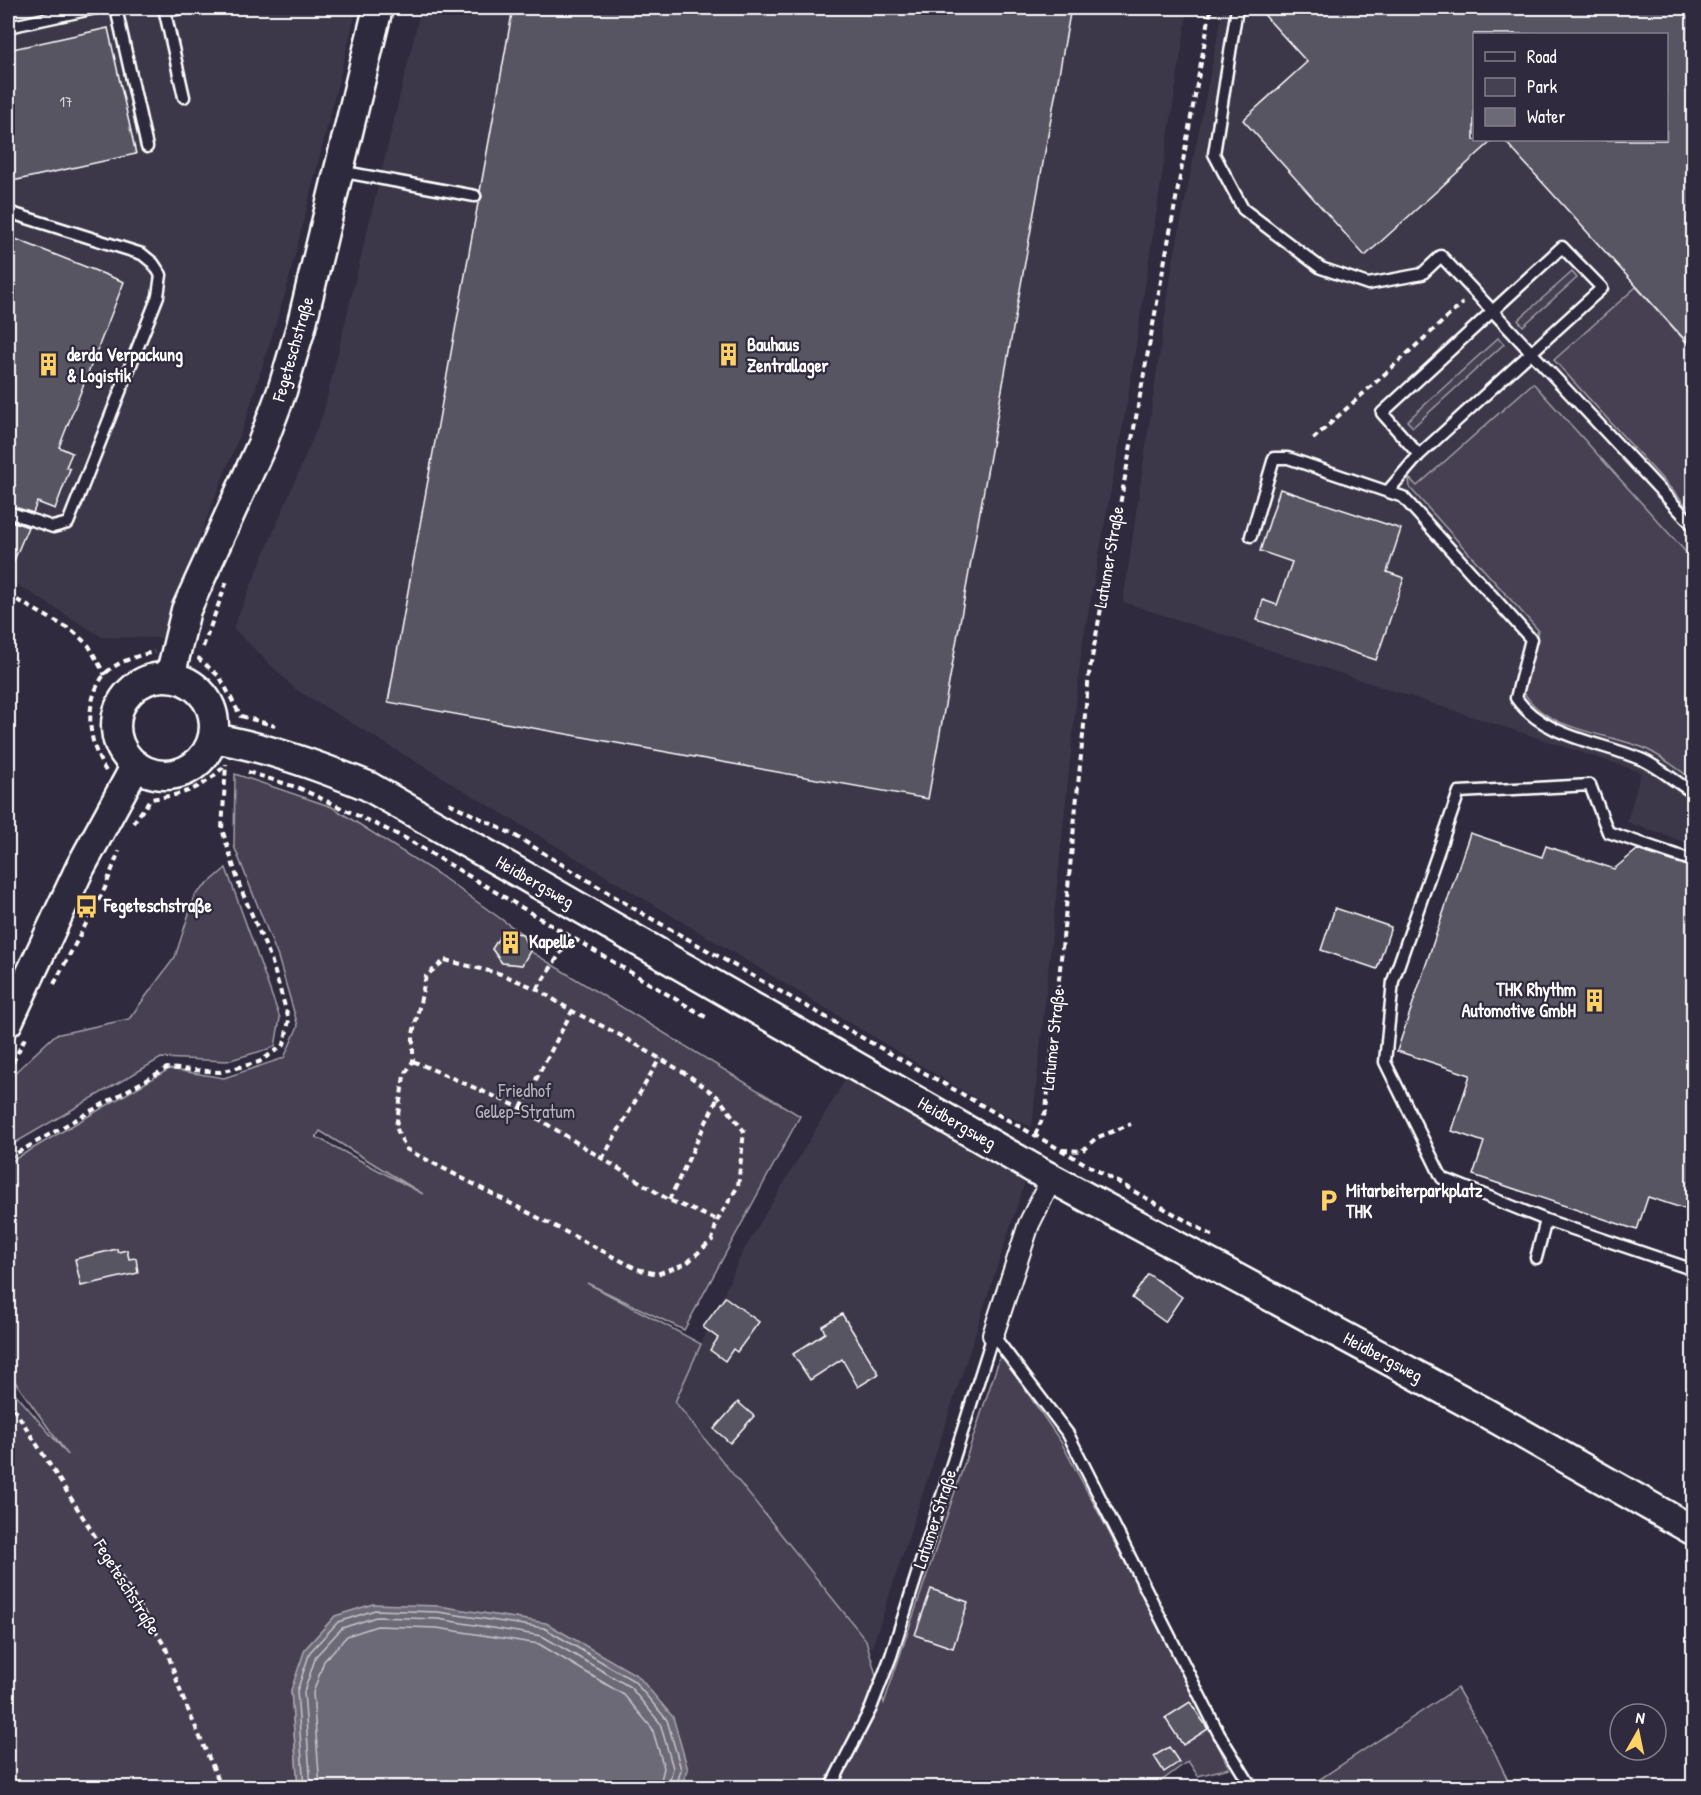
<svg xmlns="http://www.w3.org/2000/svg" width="1701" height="1795" viewBox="0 0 1701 1795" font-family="'Patrick Hand',sans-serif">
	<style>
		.built { fill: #3c3749; fill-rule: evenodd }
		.green { fill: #464152; stroke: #a2a0a8; stroke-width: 1.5; fill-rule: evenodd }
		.water { fill: #6d6a77; stroke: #a7a6ad; stroke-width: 1.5 }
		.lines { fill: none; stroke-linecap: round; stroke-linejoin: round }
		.shore { stroke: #c5c3c9; stroke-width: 1.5 }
		.building { fill: #595564; stroke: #fff; stroke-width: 1.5 }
		.lane-casing { stroke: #fff; stroke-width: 15 }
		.street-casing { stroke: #fff; stroke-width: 24 }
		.secondary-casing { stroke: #fff; stroke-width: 33 }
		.path { stroke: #fff; stroke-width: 4; stroke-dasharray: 6 4.5; stroke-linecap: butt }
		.lane { stroke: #2f2a3d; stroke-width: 10 }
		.street { stroke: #2f2a3d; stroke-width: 20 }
		.secondary { stroke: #2f2a3d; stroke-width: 28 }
		.labels { text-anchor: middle; stroke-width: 4.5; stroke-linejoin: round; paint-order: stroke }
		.number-label { font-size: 15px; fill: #d6d4d8 }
		.poi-label { font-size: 18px; font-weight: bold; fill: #fff; stroke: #2f2a3d; text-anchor: start }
		.street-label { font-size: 18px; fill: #fff; stroke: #2f2a3d }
		.park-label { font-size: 18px; fill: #b5b3ba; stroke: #2f2a3d }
	</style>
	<rect width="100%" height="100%" fill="#2f2a3d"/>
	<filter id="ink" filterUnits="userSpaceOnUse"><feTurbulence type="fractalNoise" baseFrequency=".0167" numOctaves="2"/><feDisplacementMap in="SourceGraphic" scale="12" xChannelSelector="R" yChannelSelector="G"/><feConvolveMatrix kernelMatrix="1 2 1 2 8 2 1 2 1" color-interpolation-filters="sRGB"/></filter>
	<g filter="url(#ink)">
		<!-- built -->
		<path class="built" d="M8,8H357L286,291L245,422L203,528L163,638L102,637L8,579Z
			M421,8H1188L1127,403L1082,646L1032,1127L995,1110L295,689L233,628L323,414Z
			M1223,8H1693V845L1627,822L1641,772L1123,602L1173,262ZM1474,34H1666V140H1474Z
			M847,1077L1025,1182L872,1648L675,1402L742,1253Z"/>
		<!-- green -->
		<path class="green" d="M1572,272L1577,278L1523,326L1518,320Z
			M1636,287L1693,350V513L1554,360Z
			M1498,338L1504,344L1413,427L1407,421Z
			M1533,383L1693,560V780C1678,769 1663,757 1646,749C1607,732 1544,732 1522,689L1538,630L1410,488L1409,478L1417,486Z
			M235,774L332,807L438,874L522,934L492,949L502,963L522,965L530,951L800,1116L684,1330L587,1283L701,1344L675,1402L866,1640L884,1703L1001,1354L1061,1442L1178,1662L1229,1768L1198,1776L1188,1761L1152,1788L681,1787L688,1769L638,1676L600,1656L291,1690L298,1787H8V1385L68,1455L8,1372V1163L169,1069L224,1078L284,1058L298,1026L278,957L234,846ZM320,1131L423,1194L316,1137Z
			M226,868L280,1018L275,1047L227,1061L161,1058L8,1147V1079L55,1035L129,1019L175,957L195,895Z
			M1457,1688L1494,1751L1511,1787H1308Z"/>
		<!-- water -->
		<path class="water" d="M373,1604L439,1606L546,1623L638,1676L673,1717L688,1770L681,1787H298L291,1690L305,1649L335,1616Z"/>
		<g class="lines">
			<!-- shore -->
			<path class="shore" d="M304,1788L297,1691L310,1652L338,1622L375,1610L438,1612L544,1628L634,1681L667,1720L681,1769L676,1788
				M311,1788L304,1692L316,1656L342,1628L376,1617L438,1619L542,1636L630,1687L660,1723L673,1768L668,1788
				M320,1788L313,1693L324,1661L347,1636L377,1626L437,1628L539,1644L624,1695L652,1728L664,1768L659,1788"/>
		</g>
		<!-- building -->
		<path class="building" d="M513,8H1071L928,799L388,702L478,203L482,197L480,191Z
			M1258,8H1694V350L1504,140H1666V34H1474V140H1493L1365,256L1243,120L1307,62Z
			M108,28L136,154L8,182V50Z
			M8,236L124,282L59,447L72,453L66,467L70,469L55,509L37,502L33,513L8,505Z
			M1280,489L1401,529L1387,572L1404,578L1376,660L1257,620L1263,600L1277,605L1292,562L1260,551Z
			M8,520L28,527L8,575Z
			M1470,833L1542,857L1546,846L1614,869L1637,850L1694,868V1212L1648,1197L1637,1230L1473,1175L1484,1142L1452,1131L1470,1075L1397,1051Z
			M1335,908L1391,927L1377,969L1321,950Z
			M503,931L522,934L530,951L522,965L502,963L492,949Z
			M117,1249L118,1252L127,1250L129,1259L136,1258L138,1273L81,1286L75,1259Z
			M1148,1274L1182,1297L1165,1322L1132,1298Z
			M725,1297L759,1322L737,1352L733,1349L725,1361L710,1350L718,1338L703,1327Z
			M842,1314L879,1374L858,1387L842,1359L810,1380L793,1354L825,1333L822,1326Z
			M738,1402L754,1416L730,1443L714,1429Z
			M931,1589L968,1602L953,1648L915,1635Z
			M1190,1702L1208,1729L1183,1745L1165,1718Z
			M1169,1747L1179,1762L1164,1772L1154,1756Z"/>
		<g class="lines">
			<defs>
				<path id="lane" d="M116,8L147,147
					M164,8L184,97
					M1237,8L1214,154L1243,209L1321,268L1368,284L1422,274L1441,256L1694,526
					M165,11L182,8
					M8,27L96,8
					M339,171L475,196
					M8,212L142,254L153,263L161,275L158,296L68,523L53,527L8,512
					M1388,491L1419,455L1602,288L1562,247L1382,413L1419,455
					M1251,536L1274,458H1288L1403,497L1531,639L1516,698C1543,737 1600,742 1643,760C1660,768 1677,783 1694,793
					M1694,861L1608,832L1590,785L1459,792L1393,981L1385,1062L1442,1178L1546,1220L1694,1270
					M1536,1258L1546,1220
					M993,1335L1068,1434L1219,1734L1252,1788
					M830,1788L871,1708L891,1656L993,1335"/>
				<path id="street" d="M993,1335L1029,1224L1052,1178"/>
				<path id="secondary" d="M170,677L186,610L262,444L282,391L301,327L378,8
					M116 726a49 49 0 1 1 98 0a49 49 0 1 1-98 0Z
					M213,738C266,747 318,766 368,786L1038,1171L1479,1409L1694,1531
					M8,1022L80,868L136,765"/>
			</defs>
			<!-- lane casing -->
			<use href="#lane" class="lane-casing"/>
			<!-- street casing -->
			<use href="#street" class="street-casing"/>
			<!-- secondary casing -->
			<use href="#secondary" class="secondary-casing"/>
			<!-- path -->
			<path class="path" d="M1313,439L1463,303
				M8,595L73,631L89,646L105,675
				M203,647L227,581
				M200,657L199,659L220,677L241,717
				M241,716L275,726
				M106,771C88,744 83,703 104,675C115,662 139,655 154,652
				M248,772L299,788L405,838L709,1019
				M449,803L514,835L638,911L1215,1237
				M133,823L151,799C185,794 202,790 226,764
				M445,960L501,974L537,989L572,1011L618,1034L688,1075L718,1097L744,1131L738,1186L717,1221L712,1240L687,1263L657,1274L637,1269L406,1149L396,1127L404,1076L413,1061V1034L426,976Z
				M54,984L105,888L119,851
				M537,989L571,937
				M413,1061L521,1108L669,1200L717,1220
				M8,1072L25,1038
				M521,1108L572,1011
				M1035,1135L1046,1111L1089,674L1211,8
				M1062,1150L1082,1151L1096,1138L1131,1124
				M8,1158L167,1068L220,1072L259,1062L284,1045L289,1020L271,959L240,887L222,829L226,764
				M602,1159L660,1058
				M669,1200L718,1097
				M8,1399L166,1648L182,1696L222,1788"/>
			<!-- lane -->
			<use href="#lane" class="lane"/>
			<!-- street -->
			<use href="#street" class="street"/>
			<!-- secondary -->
			<use href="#secondary" class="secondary"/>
		</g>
	</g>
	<!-- icons -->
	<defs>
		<symbol id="building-bare" viewBox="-9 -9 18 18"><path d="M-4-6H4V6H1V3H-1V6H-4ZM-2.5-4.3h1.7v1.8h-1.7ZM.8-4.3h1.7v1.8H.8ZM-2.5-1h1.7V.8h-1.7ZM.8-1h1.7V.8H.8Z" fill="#ffd166" stroke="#2f2a3d" stroke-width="2.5" paint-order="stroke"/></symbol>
		<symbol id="bus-bare" viewBox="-9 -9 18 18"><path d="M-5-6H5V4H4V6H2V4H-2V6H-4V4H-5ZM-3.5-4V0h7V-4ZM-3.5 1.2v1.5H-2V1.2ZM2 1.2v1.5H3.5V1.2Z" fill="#ffd166" stroke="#2f2a3d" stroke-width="2.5" paint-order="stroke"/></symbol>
		<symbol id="parking-bare" viewBox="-9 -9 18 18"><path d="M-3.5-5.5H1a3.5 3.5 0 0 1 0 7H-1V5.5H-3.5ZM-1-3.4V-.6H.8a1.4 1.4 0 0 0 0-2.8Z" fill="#ffd166" stroke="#2f2a3d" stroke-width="2.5" paint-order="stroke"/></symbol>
	</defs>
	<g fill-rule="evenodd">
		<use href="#building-bare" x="712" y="338" width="33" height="33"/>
		<use href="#building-bare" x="32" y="348" width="33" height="33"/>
		<use href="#bus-bare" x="70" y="890" width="33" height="33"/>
		<use href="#building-bare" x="494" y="926" width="33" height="33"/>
		<use href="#building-bare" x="1578" y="984" width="33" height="33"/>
		<use href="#parking-bare" x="1312" y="1184" width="33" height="33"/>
	</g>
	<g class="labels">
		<!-- number labels -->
		<g class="number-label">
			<text x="66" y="107">17</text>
		</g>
		<!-- poi labels -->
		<g class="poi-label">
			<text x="747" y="351">Bauhaus<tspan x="747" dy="21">Zentrallager</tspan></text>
			<text x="67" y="361">derda Verpackung<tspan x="67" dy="21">&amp; Logistik</tspan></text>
			<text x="104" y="912">Fegeteschstraße</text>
			<text x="529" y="948">Kapelle</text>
			<text x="1576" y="996" text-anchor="end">THK Rhythm<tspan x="1576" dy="21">Automotive GmbH</tspan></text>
			<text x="1346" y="1197">Mitarbeiterparkplatz<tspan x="1346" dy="21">THK</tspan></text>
		</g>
		<!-- street labels -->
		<g class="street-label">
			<text transform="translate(293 349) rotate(-74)" y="6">Fegeteschstraße</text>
			<text transform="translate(1109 557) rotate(-80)" y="6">Latumer Straße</text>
			<text transform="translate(535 882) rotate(30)" y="6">Heidbergsweg</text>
			<text transform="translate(1053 1039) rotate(-84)" y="6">Latumer Straße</text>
			<text transform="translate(957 1123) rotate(30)" y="6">Heidbergsweg</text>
			<text transform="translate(1383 1357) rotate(28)" y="6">Heidbergsweg</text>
			<text transform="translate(935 1519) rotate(-72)" y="6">Latumer Straße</text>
			<text transform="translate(127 1587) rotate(58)" y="6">Fegeteschstraße</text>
		</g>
		<!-- park labels -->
		<g class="park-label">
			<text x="525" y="1097">Friedhof<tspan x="525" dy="21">Gellep-Stratum</tspan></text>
		</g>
	</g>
	<!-- margin -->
	<rect width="1701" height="1795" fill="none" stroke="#2f2a3d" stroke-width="30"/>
	<rect x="15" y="15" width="1671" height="1765" fill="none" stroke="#fff" stroke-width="2" filter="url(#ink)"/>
	<!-- legend -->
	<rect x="1473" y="33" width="195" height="108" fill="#2f2a3d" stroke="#827f8b" stroke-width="1.5"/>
	<rect x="1485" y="52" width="30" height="9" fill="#2f2a3d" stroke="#827f8b" stroke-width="1.5"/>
	<text x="1527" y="63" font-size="18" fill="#ffffff">Road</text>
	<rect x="1485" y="78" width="30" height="18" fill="#464152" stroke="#827f8b" stroke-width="1.5"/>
	<text x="1527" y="93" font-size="18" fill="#ffffff">Park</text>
	<rect x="1485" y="108" width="30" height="18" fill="#6d6a77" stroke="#827f8b" stroke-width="1.5"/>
	<text x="1527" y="123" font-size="18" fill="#ffffff">Water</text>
	<!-- north arrow -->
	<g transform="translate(1638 1732) rotate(9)"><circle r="28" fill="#2f2a3d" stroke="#827f8b" stroke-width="1.5"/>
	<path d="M0-4.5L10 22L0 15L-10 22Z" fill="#ffd166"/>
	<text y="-9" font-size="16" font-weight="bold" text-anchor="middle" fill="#ffffff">N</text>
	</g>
</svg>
